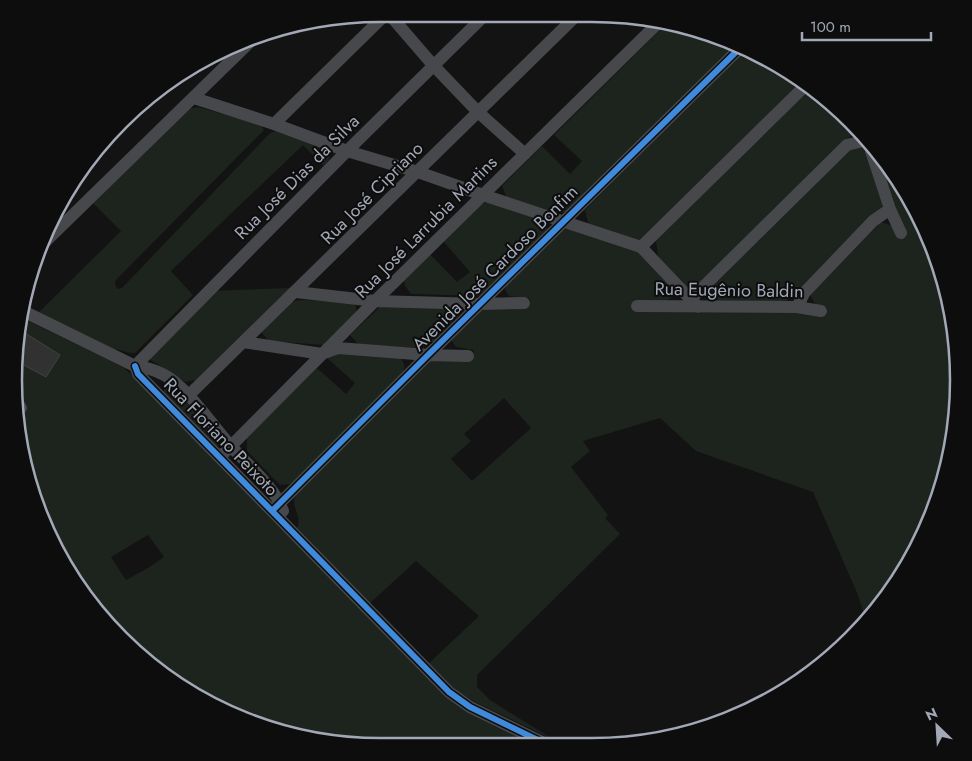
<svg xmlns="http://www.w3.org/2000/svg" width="972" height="761" viewBox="0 0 972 761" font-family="Jost,sans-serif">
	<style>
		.green { fill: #1d231d; fill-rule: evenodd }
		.building { fill: #313132; stroke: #414347 }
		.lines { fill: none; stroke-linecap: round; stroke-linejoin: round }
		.minor { stroke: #47484c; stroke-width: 12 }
		.cycleway-casing { stroke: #0d0d0e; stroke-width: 9 }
		.cycleway { stroke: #408adc; stroke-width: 6 }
		.labels { text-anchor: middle; stroke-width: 4; stroke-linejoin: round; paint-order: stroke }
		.street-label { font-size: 18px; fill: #a2a8b5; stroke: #0d0d0e }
		.rim { fill: none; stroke: #a2a8b5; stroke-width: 2.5 }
	</style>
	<rect width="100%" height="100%" fill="#131313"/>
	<!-- green -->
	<path class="green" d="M665,25L710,33L736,45L569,211L560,213L507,198L502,186L542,146L570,174L582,161L554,135Z
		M745,49L775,63L801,82L645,238L636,241L589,226L585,210Z
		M809,88L833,105L855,132L700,285L688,288L658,256L656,240Z
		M198,107L261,125L264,130L116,280L115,285L118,289L122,288L270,133L276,131L326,148L330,155L329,160L324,166L303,145L171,271L193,295L135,353C127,354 121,349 113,349L38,313L121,231L93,203L187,109Z
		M859,146L865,149L884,205L871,216L791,298L781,303L720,304L712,297L711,288L851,149Z
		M881,163L909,197L939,263L955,333L957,405L946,476L920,543L882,604L851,638L859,626L864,614L858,595L813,492L696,451L660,418L583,441L590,451L571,467L608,515L605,518L620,534L477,675V687L490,700L554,740L475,702L452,688L428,664L479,616L416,561L369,604L297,528C303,515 289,507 296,494L428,361L471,358L474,352L473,350L456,347L451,340L479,310L528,304L531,302L529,298L509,296L505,290L507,283L563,230L569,228L637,251L671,283L672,297L666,301L824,315L827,310V308L815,304L810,295L881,222L906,230L896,207ZM504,398L531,428L472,481L451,459L471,441L464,434Z
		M490,202L543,221L547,225V232L487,292L478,296L411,294L405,286L404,280L430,254L457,282L470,272L443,241L481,203Z
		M292,288L196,380L185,382L148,358L207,291Z
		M299,300L350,301L356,306V312L323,345L269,341L261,332L289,303Z
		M382,305L453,307L458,311V317L431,344L420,348L359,345L350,335Z
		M22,318L111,361L124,368L145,387L445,695L536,745L309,740L240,719L157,672L105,623L63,564L26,475L18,410L24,405C13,388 14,381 16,361L46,377L60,355L25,333L19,343ZM148,535L164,557L148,568L126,580L111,557Z
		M337,353L400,357L404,364V371L291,484L280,485L247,451V438L317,368L346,394L355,383L327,358Z
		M167,385H170L220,439V445L218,446L214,444L164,393V390Z"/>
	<!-- building -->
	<path class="building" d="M25,333L60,355L46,377L16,361L19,343Z"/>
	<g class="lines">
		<!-- minor -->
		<path class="minor" d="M389,14L433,65L478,112L525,154
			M194,98L274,124L347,151L418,172L483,195L641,247L698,307
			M274,124L386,14
			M871,151L890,209L901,233
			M44,243L252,40
			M641,247L806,85
			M296,292L375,301L480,304L524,303
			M691,299L847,145L863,141
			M637,306L797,307L821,311
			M797,307L805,292L873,221L890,209
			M23,311L135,366C149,367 166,374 177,384C197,401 212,425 230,445C247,465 274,485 283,511
			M243,342L322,354L338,348L428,355L468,356
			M135,366L138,374L449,692L470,707L548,745
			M135,366L347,151L486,14
			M189,395L578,14
			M16,400L21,408
			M220,457L375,301L658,23
			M272,511L428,355L741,47"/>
		<defs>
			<path id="cycleway" d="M135,366L138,374L449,692L470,707L548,745
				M272,511L428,355L741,47"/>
		</defs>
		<!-- cycleway casing -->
		<use href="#cycleway" class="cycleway-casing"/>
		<!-- cycleway -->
		<use href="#cycleway" class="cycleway"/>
	</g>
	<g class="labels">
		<!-- street labels -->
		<g class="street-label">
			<text transform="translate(297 177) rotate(-45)" y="6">Rua José Dias da Silva</text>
			<text transform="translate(372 193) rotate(-45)" y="6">Rua José Cipriano</text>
			<text transform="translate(426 227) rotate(-45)" y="6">Rua José Larrubia Martins</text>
			<text transform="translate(495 268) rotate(-45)" y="6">Avenida José Cardoso Bonfim</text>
			<text transform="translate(729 290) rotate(1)" y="6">Rua Eugênio Baldin</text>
			<text transform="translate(221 437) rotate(46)" y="6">Rua Floriano Peixoto</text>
		</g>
	</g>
	<!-- crop -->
	<path d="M0 0H972V761H0ZM380 22H592A358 358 0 0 1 950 380V380A358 358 0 0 1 592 738H380A358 358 0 0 1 22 380V380A358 358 0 0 1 380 22Z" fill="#0d0d0e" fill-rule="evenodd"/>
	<path class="rim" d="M380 22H592A358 358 0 0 1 950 380V380A358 358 0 0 1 592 738H380A358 358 0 0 1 22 380V380A358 358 0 0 1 380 22Z"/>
	<!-- north arrow -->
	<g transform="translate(937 726) rotate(335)" stroke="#0d0d0e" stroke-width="4" paint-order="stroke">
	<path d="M0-4L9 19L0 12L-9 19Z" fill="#a2a8b5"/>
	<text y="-8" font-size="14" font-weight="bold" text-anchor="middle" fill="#a2a8b5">N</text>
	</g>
	<!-- scale -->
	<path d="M802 32v8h129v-8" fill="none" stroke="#a2a8b5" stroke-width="2.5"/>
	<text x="810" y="32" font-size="15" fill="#a2a8b5" stroke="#0d0d0e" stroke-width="4" paint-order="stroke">100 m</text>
</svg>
